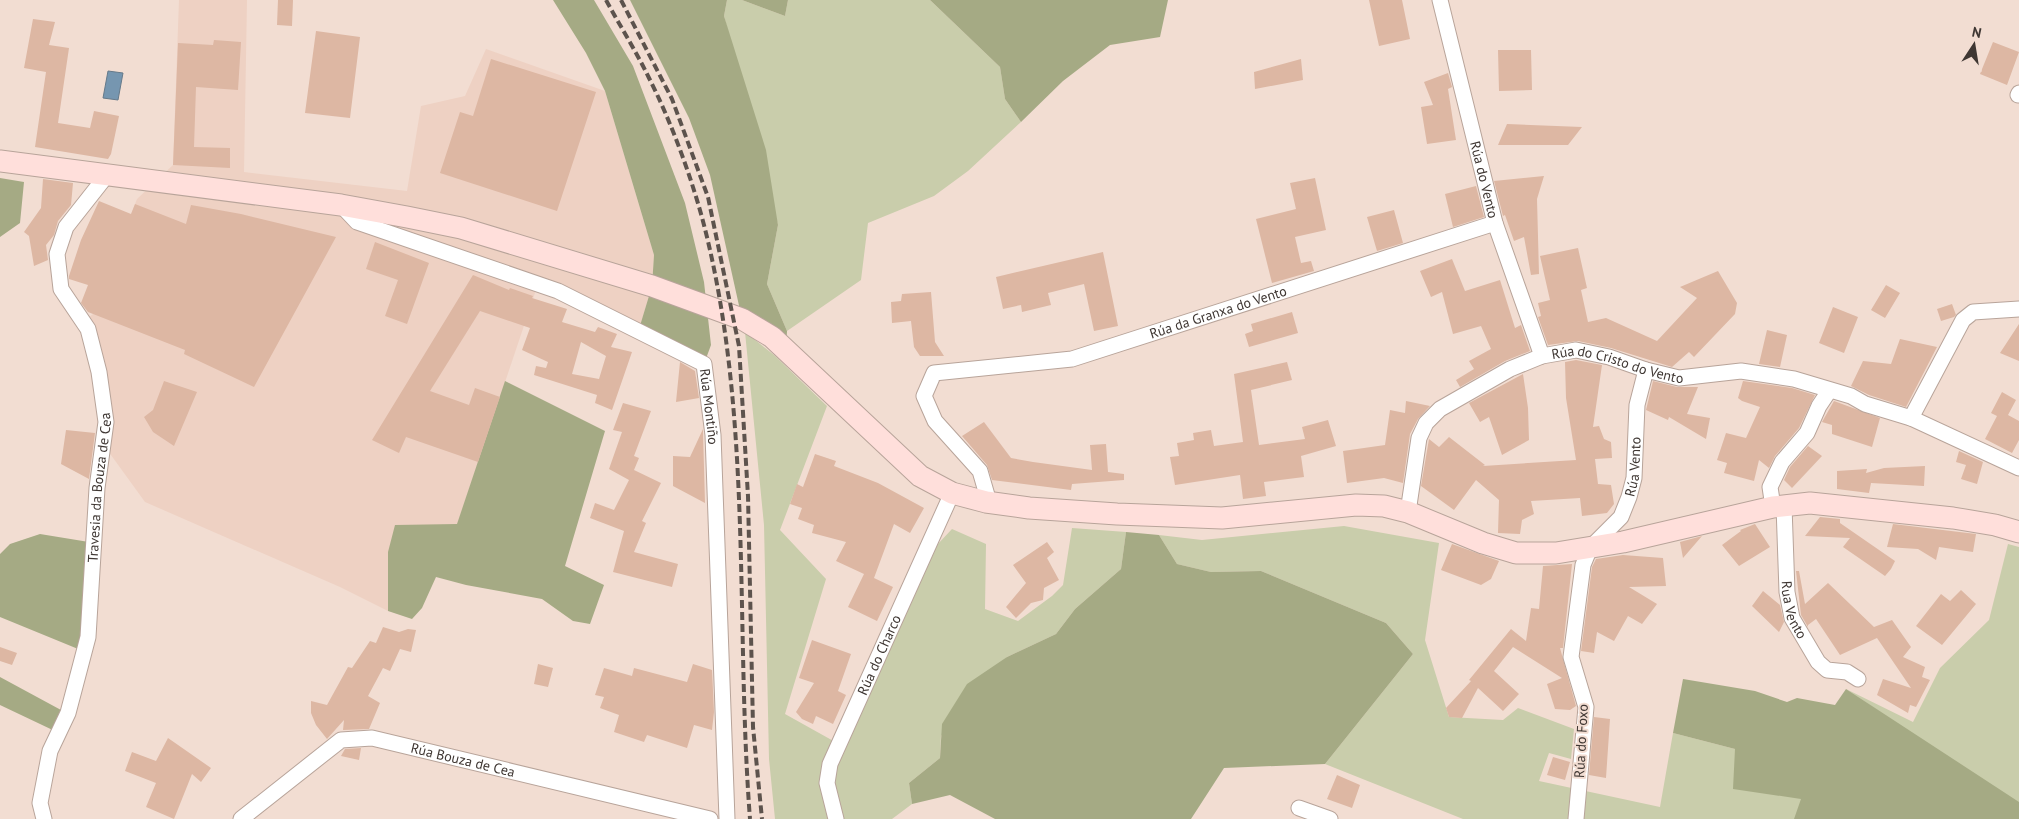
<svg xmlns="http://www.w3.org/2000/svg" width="2019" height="819" viewBox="0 0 2019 819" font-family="'PT Sans',sans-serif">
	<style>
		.built { fill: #eed1c3 }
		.green { fill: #c9cdab }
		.forest { fill: #a5aa84 }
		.water { fill: #7696b0; stroke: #667a8a }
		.building { fill: #ddb7a3; fill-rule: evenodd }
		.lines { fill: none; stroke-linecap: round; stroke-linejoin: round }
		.minor-casing { stroke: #b8a49a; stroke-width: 17 }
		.secondary-casing { stroke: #b8a49a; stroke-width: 23 }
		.minor { stroke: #fff; stroke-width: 15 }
		.secondary { stroke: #ffdfdb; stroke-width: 21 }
		.rail { stroke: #5d534d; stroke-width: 4; stroke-dasharray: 8 4; stroke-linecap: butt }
		.labels { text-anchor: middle; stroke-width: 4; stroke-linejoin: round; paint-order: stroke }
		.street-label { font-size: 14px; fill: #3f3733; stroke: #f2ddd2 }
	</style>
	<rect width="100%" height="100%" fill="#f2ddd2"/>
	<!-- built -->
	<path class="built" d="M179,0H247L244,172L407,191L421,106L465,96L486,49L605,91L654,255L652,286L639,329L538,284L457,525L388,552V611L340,587L145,502L103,444V401L83,322L93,314L137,199L173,165Z"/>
	<!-- green -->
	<path class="green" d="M727,0H742L785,16L788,0H930L1000,67L1005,99L1021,122L968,171L934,196L868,223L861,280L787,331L767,284L778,225L724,16Z
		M745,332L774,355L827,406L780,530L826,579L785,714L837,743L921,562L952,529L986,544L985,609L1018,621L1052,596L1063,585L1072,528L1126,532L1121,569L1075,609L1056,634L1007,657L941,736L940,758L909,783L912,804L892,819H775L769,759L764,525Z
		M1344,526L1439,543L1425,640L1449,717L1503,720L1518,708L1574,729L1571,759L1549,753L1539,781L1660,807L1673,733L1735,749L1818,802L1807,819H1463L1325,764L1413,654L1386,623L1261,571L1211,572L1177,564L1159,535L1202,540Z
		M2008,544L2019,547V805L1846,689L1913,722L1940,668L1989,620Z"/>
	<!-- forest -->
	<path class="forest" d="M553,0H594L633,66L685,203L704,282L711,345L704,364L639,329L652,286L654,255L605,91L586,53Z
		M630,0H727L724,16L766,150L778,225L767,284L787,331L786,349L742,319L710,175L689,118Z
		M742,0H788L785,16Z
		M930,0H1168L1160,37L1110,45L1063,81L1021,122L1005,99L1000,67Z
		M0,178L24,182L20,223L0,237Z
		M505,381L605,431L565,566L604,585L590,624L573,621L542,599L466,585L436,577L422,608L412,619L388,611V552L395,525L457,524Z
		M1126,532L1159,535L1177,564L1211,572L1261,571L1386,623L1413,654L1325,764L1224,768L1191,819H995L950,795L912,804L909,783L940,758L942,724L967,684L1007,657L1056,634L1075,609L1121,569Z
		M40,534L95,543L83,651L0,617V554L10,544Z
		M0,677L61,710L59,733L0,705Z
		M1683,679L1755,691L1787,702L1797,698L1835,705L1846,689L2019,802V819H1794L1801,799L1733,789L1735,749L1673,733Z"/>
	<!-- water -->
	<path class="water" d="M108,71L123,73L118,100L103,98Z"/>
	<!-- building -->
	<path class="building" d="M278,0H293L292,26L277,25Z
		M1369,0H1402L1410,39L1379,46Z
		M33,19L55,22L49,45L69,48L58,123L90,128L94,111L119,116L111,154L108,159L35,147L46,72L24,68Z
		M316,31L360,37L350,118L305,113Z
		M214,40L241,42L238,90L196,87L194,147L230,148V168L173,165L178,43L213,45Z
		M1993,42L2019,52L2007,85L1980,74Z
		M1498,50H1531L1532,90L1499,91Z
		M491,59L596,92L557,211L440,173L460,112L473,116Z
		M1301,59L1303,80L1255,89L1254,72Z
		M1448,73L1452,87L1448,89L1456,140L1427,144L1421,107L1433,105L1424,82Z
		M1507,124L1582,127L1568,145H1498Z
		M1544,176L1537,199L1539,274L1531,275L1524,237L1514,241L1505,215L1503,216L1494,181Z
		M1315,178L1326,230L1295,237L1301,263L1311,261L1314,271L1272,283L1256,219L1296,209L1290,183Z
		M43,179L73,183L71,205L58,221L54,235L46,245L48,260L34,266L29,236L24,232L41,208Z
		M1476,186L1484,217L1453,227L1445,194Z
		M99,201L131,214L135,204L186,224L191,205L241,214L336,237L254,387L184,354L185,350L88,312L81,303L88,285L69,279V276L81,240Z
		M1394,210L1403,243L1377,251L1367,217Z
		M375,242L429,263L407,324L385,316L398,280L366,269Z
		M1578,248L1587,288L1581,290L1588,322L1606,318L1657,341L1697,298L1680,287L1718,271L1737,303L1735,314L1694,357L1689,352L1672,367L1611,348L1578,341L1548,345L1538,317L1541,316L1538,303L1550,300L1540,256Z
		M1103,252L1118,326L1094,331L1084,284L1048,293L1051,305L1022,312L1021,305L1003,309L996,277Z
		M1452,259L1465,291L1500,280L1515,328L1521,325L1530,351L1505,361L1460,387L1456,380L1474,369L1469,361L1491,349L1481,326L1453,334L1442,292L1431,297L1420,271Z
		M473,275L509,290L510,288L533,296L532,298L567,309L562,322L595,332L598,327L617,334L611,347L632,352L612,410L595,403L597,395L534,375L536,366L546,368L548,362L522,350L530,328L480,311L430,391L469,405L475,388L500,397L478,462L406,437L399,453L372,440ZM581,342L606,356L599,379L572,374Z
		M1886,285L1900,293L1885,318L1871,310Z
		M931,292L935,342L944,356H920L914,347L911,321L892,323L891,302L901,301L902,294Z
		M1952,304L1956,315L1954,317L1941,321L1937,309Z
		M1833,307L1858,317L1844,353L1819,343Z
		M1292,312L1298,333L1249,347L1245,334L1253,331L1251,324Z
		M2019,324V361L2000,353Z
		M1767,330L1787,335L1780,367L1759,364Z
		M1900,339L1937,347L1906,407L1869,395L1851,386L1863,361L1891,364Z
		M1576,360L1602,365L1593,427L1599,426L1604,439L1611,442L1612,458L1595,459L1598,484L1611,485L1614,504L1607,513L1582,516L1580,498L1531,501L1534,514L1522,520L1520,534L1498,533L1499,500L1476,480L1454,510L1421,486L1429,439L1439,447L1449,437L1485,465L1483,466L1576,460L1566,398L1565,362Z
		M680,362L695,371L699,398L676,402Z
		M1287,362L1292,380L1251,390L1259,445L1305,439L1302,427L1328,420L1336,446L1301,456L1304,477L1264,482L1266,496L1243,499L1240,475L1175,485L1170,457L1179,456L1177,443L1194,440L1193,433L1211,430L1214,446L1243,442L1234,374Z
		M1523,374L1528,408L1529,440L1502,455L1489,417L1480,422L1469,403Z
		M164,381L197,392L174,446L153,432L144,417L153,410Z
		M1653,381L1677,387H1698L1687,414L1710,418L1706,439L1669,417L1668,420L1646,410Z
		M1743,381L1792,388L1815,395L1799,428L1775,456L1769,468L1759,460L1754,481L1724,473L1727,463L1717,460L1726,433L1746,438L1760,407L1742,401L1738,398Z
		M2002,392L2016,400L2008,415L2019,421V440L2012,453L1985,439L1997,416L1991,413Z
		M1406,401L1430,406L1418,419L1410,434L1403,483L1384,478L1347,483L1343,451L1385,445L1390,410L1405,413Z
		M1834,401L1880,418L1872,447L1832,434V425L1822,422Z
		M623,403L651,411L634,456L639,458L634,470L661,483L642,521L646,523L634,552L678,564L672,587L613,572L624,531L590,518L595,503L614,510L629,480L609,469L622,432L613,430Z
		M984,422L1011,458L1033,462L1092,470L1090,445L1106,444L1108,472L1124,474V480L1072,484L1071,490L992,480L987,465L962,436Z
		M703,429V432L705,503L673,486V456L690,457Z
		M66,430L95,433L89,479L61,464Z
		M1808,446L1822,456L1792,488L1784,480L1790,467Z
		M1959,451L1983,462L1977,484L1961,479L1966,465L1956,462Z
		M815,454L836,461L834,466L878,483L924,508L910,533L894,524L874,578L893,587L877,621L848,607L864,574L836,561L846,542L812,533L814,525L798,519L802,508L790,504L797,484L803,487Z
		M1925,466L1924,486L1871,483L1869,493L1837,489V471L1867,469L1866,473L1884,468Z
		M1820,517L1840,519V523L1895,561L1891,569L1885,576L1843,547L1850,538L1805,536Z
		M1755,524L1770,547L1739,566L1722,545L1741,531L1740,530Z
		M1893,524L1976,534L1973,552L1939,547L1936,560L1918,549L1887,547Z
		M1702,536L1683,558L1680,542Z
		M1047,542L1054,552L1047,558L1059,580L1044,588L1043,600L1031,603L1016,618L1006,607L1026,583L1013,565Z
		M1452,544L1499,561L1491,579L1481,585L1441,570Z
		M1623,555L1663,558L1666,586L1629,587L1657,604L1642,624L1628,616L1614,641L1597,632L1594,653L1581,651L1592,567L1596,559Z
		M1572,564L1563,648H1560L1576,706L1570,710L1555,709L1547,684L1562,678L1513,647L1494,671L1519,694L1503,711L1478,688L1462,718L1449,717L1446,708L1471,681L1469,680L1511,629L1526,641L1531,608L1539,609L1543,566Z
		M1796,571H1799L1805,604L1828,583L1874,627L1892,620L1911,647L1903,657L1925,667L1922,677L1930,680L1916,707L1910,705L1908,713L1877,695L1883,679L1911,688L1877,638L1840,655L1816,619L1808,625V627L1801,615Z
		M1961,590L1976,604L1942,645L1916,626L1941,594L1950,601Z
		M1763,591L1780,605L1784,622L1779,632L1752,606Z
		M383,627L399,632L408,629L416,630L411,652L400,649L390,671L383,668L368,696L380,703L369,729L343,730L344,720L327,739L316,725L311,713V701L327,705L348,667L352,668L370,641L376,643Z
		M812,640L851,654L838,691L846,695L833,724L816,716L813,724L802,719L796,712L814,683L799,678Z
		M0,647L17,653L12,665L0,661Z
		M538,664L553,668L548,687L534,684Z
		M693,664L712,670L714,712L712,730L694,725L687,748L647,735L644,742L614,732L619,715L600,708L604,697L595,695L604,668L632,676L634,668L687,682Z
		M1594,717L1610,719L1606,778L1589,775Z
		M168,738L211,768L201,782L192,774L174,819L146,807L156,783L125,771L132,752L156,761Z
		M361,748L359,760L341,756L345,749Z
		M1553,757L1570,762L1565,780L1547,775Z
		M1337,775L1360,785L1352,808L1327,799Z"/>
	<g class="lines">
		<defs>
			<g id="minor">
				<path id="s1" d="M1440,0L1495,223L1542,356"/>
				<path d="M2018,95L2019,93"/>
				<path id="s2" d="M341,205L357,222L558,291L704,364L713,435L727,819"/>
				<path d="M1911,418L1963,320L1973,312L2019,309"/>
				<path id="s3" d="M989,502L980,471L935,421L924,396L934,373L1072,359L1495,223"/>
				<path id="s4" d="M1784,506L1787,592L1792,618L1818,662L1827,670L1847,672L1858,679"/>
				<path d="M1773,507L1770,487L1782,462L1807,433L1819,406L1829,391"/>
				<path id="s5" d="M1408,512L1419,438L1426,423L1440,409L1510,369L1542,356L1576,350L1609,357L1646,370L1679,378L1741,371L1794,379L1851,396L1865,404L1911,418L2019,468"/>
				<path d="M1299,808L1330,819"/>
				<path id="s6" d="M44,819L40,803L50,751L68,713L88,637L97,488L106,422L99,372L88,329L61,289L57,254L66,227L107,175"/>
				<path id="s7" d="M241,819L341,740L372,738L710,819"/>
				<path id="s8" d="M836,819L827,783L830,764L952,493"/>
				<path id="s9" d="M1576,819L1586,707L1571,657L1583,565L1590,548L1621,517L1629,497L1634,478L1637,405L1646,370"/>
			</g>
			<path id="secondary" d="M0,161L341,205L407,217L461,228L652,286L742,319L772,337L920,476L952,493L986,502L1029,508L1117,514L1222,518L1356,505L1384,506L1408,512L1483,543L1516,553H1556L1623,542L1773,507L1810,503L1953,518L1995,525L2019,532"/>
		</defs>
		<!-- minor casing -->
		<use href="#minor" class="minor-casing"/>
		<!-- secondary casing -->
		<use href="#secondary" class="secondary-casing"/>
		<!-- minor -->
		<use href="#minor" class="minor"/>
		<!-- secondary -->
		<use href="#secondary" class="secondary"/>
		<!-- rail -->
		<path class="rail" d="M606,0C620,26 636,51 649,78C671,121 693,181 705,229C753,421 735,623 750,819
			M621,0L672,99L708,197L739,346L748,496L753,727L762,819"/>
	</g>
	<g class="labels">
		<!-- street labels -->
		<g class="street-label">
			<text dy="5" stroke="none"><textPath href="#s1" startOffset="185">Rúa do Vento</textPath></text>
			<text dy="5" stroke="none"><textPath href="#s3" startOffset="444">Rúa da Granxa do Vento</textPath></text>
			<text dy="5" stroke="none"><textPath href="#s5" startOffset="304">Rúa do Cristo do Vento</textPath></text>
			<text dy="5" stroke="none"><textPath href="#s2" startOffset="442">Rúa Montiño</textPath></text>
			<text dy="5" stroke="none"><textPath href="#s9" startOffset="372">Rúa Vento</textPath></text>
			<text dy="5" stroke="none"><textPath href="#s6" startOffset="340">Travesia da Bouza de Cea</textPath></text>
			<text dy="5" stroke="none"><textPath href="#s4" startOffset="105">Rua Vento</textPath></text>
			<text dy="5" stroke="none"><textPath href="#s8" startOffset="176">Rúa do Charco</textPath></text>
			<text transform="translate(1581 741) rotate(-87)" y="5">Rúa do Foxo</text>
			<text dy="5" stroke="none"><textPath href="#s7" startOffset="252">Rúa Bouza de Cea</textPath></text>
		</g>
	</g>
	<!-- north arrow -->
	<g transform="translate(1974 45) rotate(12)" stroke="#f2ddd2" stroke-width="4" paint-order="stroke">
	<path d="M0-4L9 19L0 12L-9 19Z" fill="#3f3733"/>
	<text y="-8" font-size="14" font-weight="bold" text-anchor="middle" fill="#3f3733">N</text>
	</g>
</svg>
